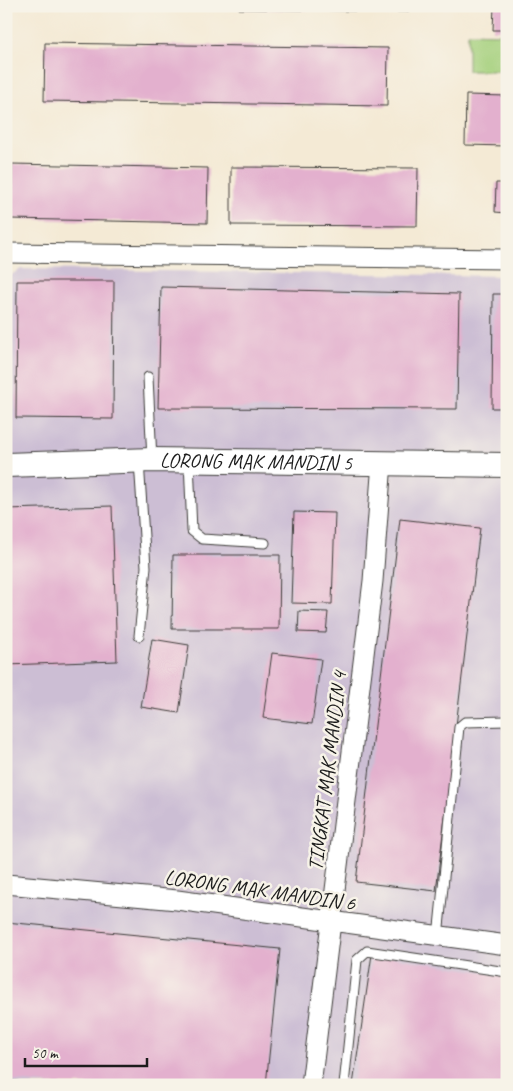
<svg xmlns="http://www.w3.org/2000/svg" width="513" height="1091" viewBox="0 0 513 1091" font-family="Caveat,sans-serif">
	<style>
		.industrial { fill: #ccbed4 }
		.green { fill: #a5d07d; stroke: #60764c }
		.building { fill: #e3b0ce }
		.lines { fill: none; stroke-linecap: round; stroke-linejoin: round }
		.service-casing { stroke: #3c3b38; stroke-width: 11 }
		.minor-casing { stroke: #3c3b38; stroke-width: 21 }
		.tertiary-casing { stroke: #3c3b38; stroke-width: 26 }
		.service { stroke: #fff; stroke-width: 9 }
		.minor { stroke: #fff; stroke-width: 19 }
		.tertiary { stroke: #fff; stroke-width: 24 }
		.labels { text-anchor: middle; stroke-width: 5; stroke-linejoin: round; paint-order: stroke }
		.street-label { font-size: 21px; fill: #1c1c1c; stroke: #f7f3e8 }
	</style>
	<rect width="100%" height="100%" fill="#f7f3e8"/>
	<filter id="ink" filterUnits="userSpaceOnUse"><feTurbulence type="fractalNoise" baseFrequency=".02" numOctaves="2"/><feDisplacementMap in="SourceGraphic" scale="10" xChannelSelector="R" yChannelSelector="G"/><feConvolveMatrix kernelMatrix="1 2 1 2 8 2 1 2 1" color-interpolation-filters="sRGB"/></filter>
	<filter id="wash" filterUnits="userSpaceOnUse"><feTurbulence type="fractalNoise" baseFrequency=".0096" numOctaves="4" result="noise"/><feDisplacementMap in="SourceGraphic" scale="20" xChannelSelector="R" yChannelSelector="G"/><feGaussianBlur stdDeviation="1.12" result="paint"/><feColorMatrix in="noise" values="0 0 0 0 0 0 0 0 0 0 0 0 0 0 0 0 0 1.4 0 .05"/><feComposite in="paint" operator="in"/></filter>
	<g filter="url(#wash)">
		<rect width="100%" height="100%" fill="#f4ead5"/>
		<!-- industrial -->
		<path class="industrial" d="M21,269L507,276V1085H6V278Z"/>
		<!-- green -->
		<path class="green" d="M468,33L507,34V71H468Z"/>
		<g id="blocks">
			<!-- building -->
			<path class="building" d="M239,6H408V12L239,9Z
				M494,6H507V30H493Z
				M45,43L388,48L387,106L44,101Z
				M466,95L507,96V146L465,145Z
				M12,164L208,168L207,223L11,219Z
				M231,167L418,168L417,226L231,225Z
				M496,183H507V213L495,212Z
				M17,281H114L113,419L16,418Z
				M161,287L459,294L457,409L158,408Z
				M493,294H507V408H492Z
				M112,506L117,661L6,665V509Z
				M294,512L335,513L332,604L291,603Z
				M400,519L480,528L436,891L356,882Z
				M173,555H280L279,629H172Z
				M299,611L328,612L326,633L298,632Z
				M152,639L189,645L179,713L141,707Z
				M272,653L321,659L312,724L263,718Z
				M6,922L280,949L266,1085H54L6,1080Z
				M372,954L507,976V1085H353Z"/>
		</g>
	</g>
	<g filter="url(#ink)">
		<use href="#blocks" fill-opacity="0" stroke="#3c3b38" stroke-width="1"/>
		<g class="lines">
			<defs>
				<path id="service" d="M148,377L152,460
					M189,461L192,531L202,539L265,543
					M139,636L146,567L139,461
					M438,937L459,727L465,722L507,721
					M344,1085L357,960L367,951L507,972"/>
				<path id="minor" d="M6,253L507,259
					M6,884L177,900L507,945
					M311,1085L373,581L382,462"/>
				<g id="tertiary">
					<path id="s1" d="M6,465L152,460L507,465"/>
				</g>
			</defs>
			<!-- service casing -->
			<use href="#service" class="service-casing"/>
			<!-- minor casing -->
			<use href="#minor" class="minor-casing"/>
			<!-- tertiary casing -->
			<use href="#tertiary" class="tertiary-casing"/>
			<!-- service -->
			<use href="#service" class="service"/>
			<!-- minor -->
			<use href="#minor" class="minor"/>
			<!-- tertiary -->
			<use href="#tertiary" class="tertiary"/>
		</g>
	</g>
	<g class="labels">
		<!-- street labels -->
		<g class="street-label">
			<text dy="7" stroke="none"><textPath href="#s1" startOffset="250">LORONG MAK MANDIN 5</textPath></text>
			<text transform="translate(327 771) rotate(-83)" y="7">TINGKAT MAK MANDIN 4</text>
			<text transform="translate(260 890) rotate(8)" y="7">LORONG MAK MANDIN 6</text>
		</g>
	</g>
	<!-- margin -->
	<rect width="513" height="1091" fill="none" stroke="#f7f3e8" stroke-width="25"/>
	<!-- scale -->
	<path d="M25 1058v8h122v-8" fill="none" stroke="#1c1c1c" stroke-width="2.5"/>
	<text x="32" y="1058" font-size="15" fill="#1c1c1c" stroke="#f7f3e8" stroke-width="4" paint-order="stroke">50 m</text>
</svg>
